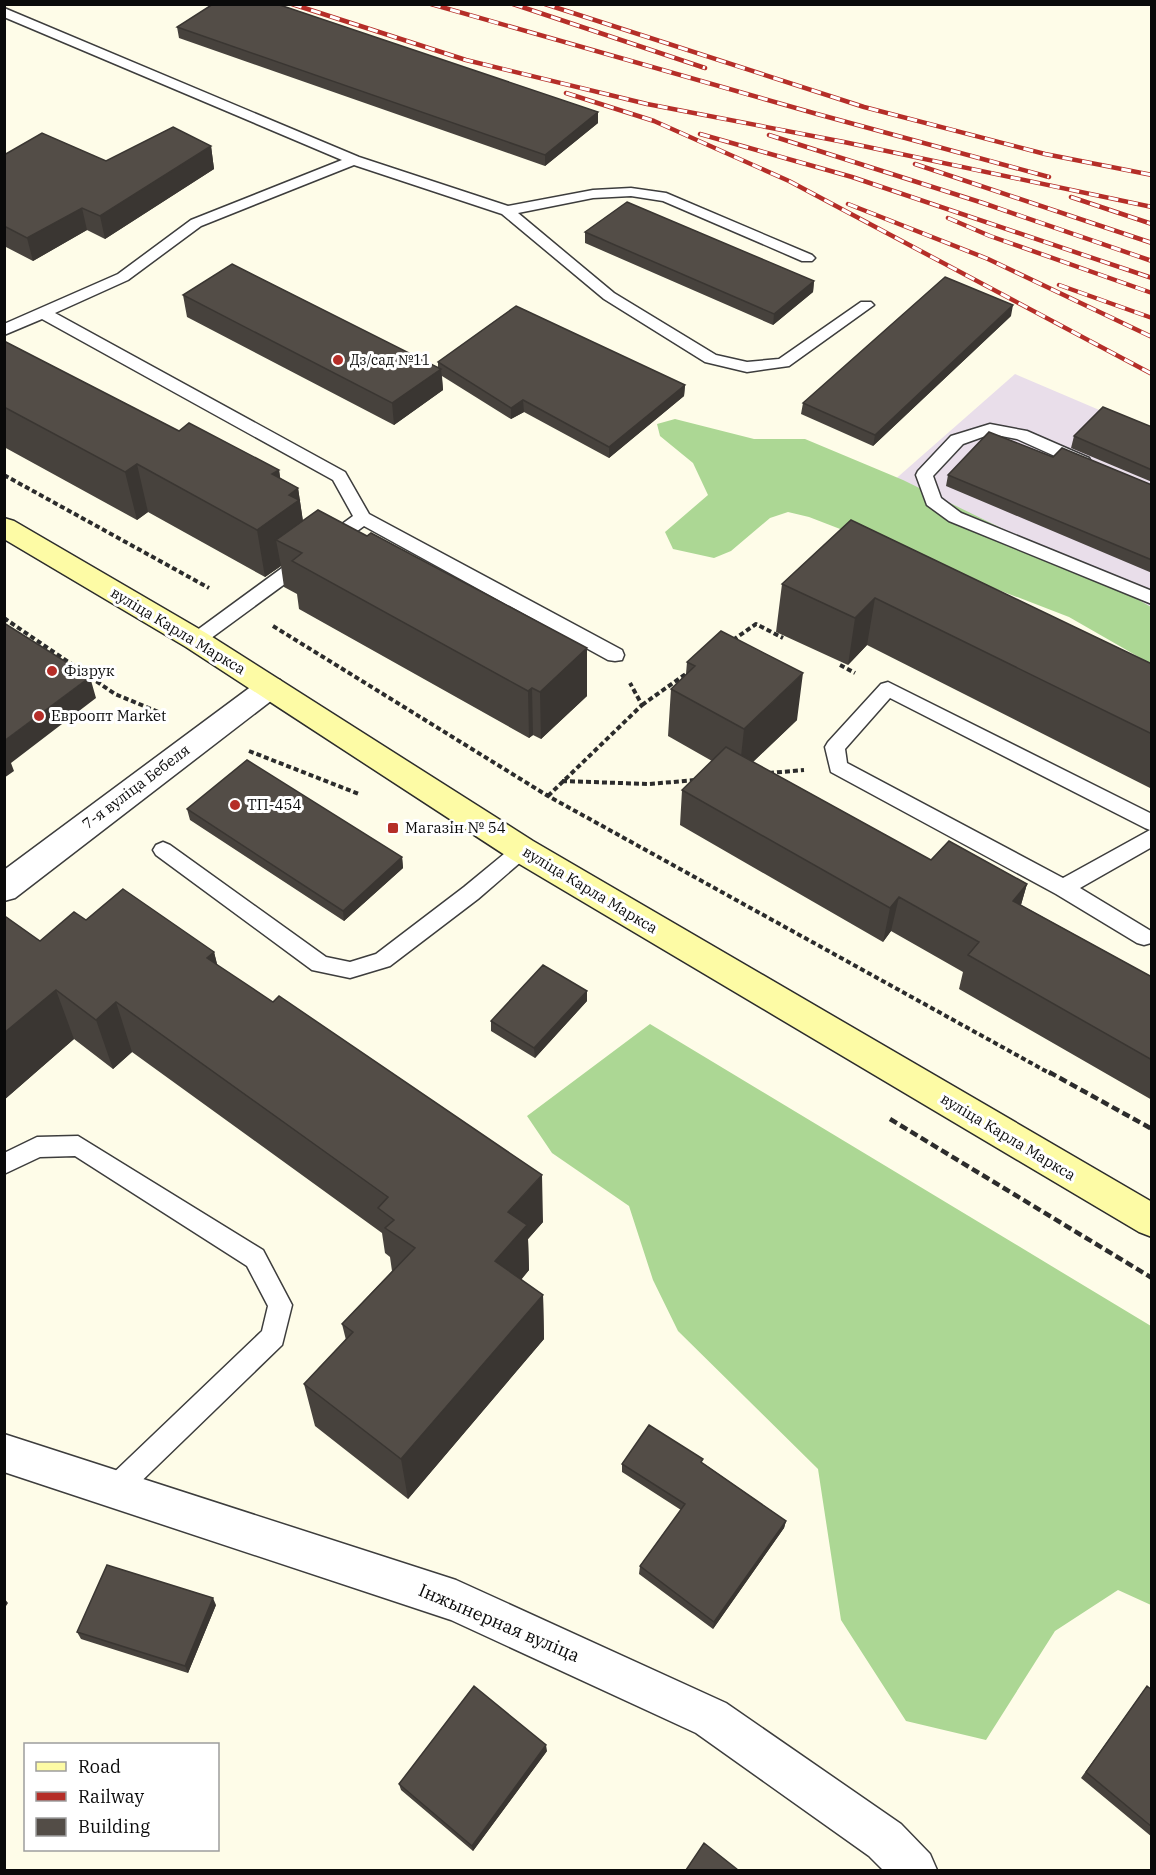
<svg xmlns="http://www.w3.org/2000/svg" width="1156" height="1875" viewBox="0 0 1156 1875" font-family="'IBM Plex Serif',serif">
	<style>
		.industrial { fill: #e9deea }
		.forest { fill: #acd794 }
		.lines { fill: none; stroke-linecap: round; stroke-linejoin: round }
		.service-casing { stroke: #3d3d3d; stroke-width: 3 }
		.minor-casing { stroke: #3d3d3d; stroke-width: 3 }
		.secondary-casing { stroke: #2c2c2c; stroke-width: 3 }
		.path-far1 { stroke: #2c2c2c; stroke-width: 4; stroke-dasharray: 5 3; stroke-linecap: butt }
		.path { stroke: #2c2c2c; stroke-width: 4.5; stroke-dasharray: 8 4; stroke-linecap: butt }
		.service { fill: #fff; fill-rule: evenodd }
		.minor { fill: #fff; fill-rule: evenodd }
		.secondary { fill: #fdfba5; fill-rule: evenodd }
		.rail-casing { stroke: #b52e28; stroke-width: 4.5 }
		.rail { stroke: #fff; stroke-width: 3; stroke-dasharray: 10; stroke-linecap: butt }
		.wall { fill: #47423d }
		.shaded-wall { fill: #3a3632 }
		.building { fill: #534d47; stroke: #3a3632; stroke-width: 1.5 }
		.poi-dot { fill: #b52e28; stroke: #fff; stroke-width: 2 }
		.labels { text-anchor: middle; stroke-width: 6; stroke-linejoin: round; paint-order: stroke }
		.far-poi-label { font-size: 14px; fill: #0a0a0a; stroke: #fff; text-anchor: start }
		.street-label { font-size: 15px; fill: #0a0a0a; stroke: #fff }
		.poi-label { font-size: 15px; fill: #0a0a0a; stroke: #fff; text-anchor: start }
		.near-street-label { font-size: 18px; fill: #0a0a0a; stroke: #fff }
	</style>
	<rect width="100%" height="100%" fill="#fefce8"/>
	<!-- industrial -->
	<path class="industrial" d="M1015,374L1151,432V615L875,497Z"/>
	<!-- forest -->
	<path class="forest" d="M675,419L754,439H805L903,480L1083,568L1151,607V664L1069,617L809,517L788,512L770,518L731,551L714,558L673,549L665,532L708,495L693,463L660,436L657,424Z
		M650,1024L1151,1326V1605L1118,1590L1055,1631L986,1740L906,1721L841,1620L818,1469L678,1331L653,1280L629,1206L552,1153L527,1116Z"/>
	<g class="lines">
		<defs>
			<path id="service" d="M4,8L359,157L508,206L593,190L631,188L666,193L812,255L815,258L812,261H802L663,201L631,196L593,198L518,213L614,293L716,355L747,362L779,359L861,302H871L874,305L789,366L747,372L705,362L604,299L502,214L354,165L201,226L128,280L55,313L345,472L369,514L622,650L624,655L622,660L615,661L608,660L364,526L203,644L196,646L189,644L187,640L189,636L353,516L333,480L42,319L4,335V324L118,274L191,220L342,160L4,17Z
				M990,424L1027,431L1089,458L1091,462L1089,466H1077L1017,439L991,434L963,444L933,476L941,498L961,513L1152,591V604L949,521L927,505L916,475L918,471L951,436Z
				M888,682L1152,814V847L1080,888L1151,931V943L1144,945L1137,943L1056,894L831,772L825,747L828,742L881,684ZM890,698L1145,828L1150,830L1063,878L847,763L845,749Z
				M163,842L170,845L326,957L350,962L376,954L464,887L515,845L522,842L529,845L532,850L529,855L478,899L390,966L350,978L312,970L156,855L153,850L156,845Z
				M78,1136L263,1250L292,1305L282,1345L125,1497L116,1500L107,1497L103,1488L107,1479L262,1331L268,1306L247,1266L75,1156L40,1157L4,1174V1153L37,1137Z"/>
			<path id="minor" d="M270,677L280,680L285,687L280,694L15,898L4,901V870L260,680Z
				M4,1434L456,1580L726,1703L901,1824L930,1854L937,1870H883L869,1856L696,1733L451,1620L4,1472Z"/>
			<path id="secondary" d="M4,518L14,521L206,633L533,841L1152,1202V1237L1139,1232L511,859L186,647L4,539Z"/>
		</defs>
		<!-- service casing -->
		<use href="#service" class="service-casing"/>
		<!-- minor casing -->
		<use href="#minor" class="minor-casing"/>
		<!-- secondary casing -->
		<use href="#secondary" class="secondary-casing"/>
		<!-- path-far1 -->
		<path class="path-far1" d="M4,475L209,588
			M4,618L115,694L168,716
			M273,626L548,796L1051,1074
			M733,640L756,624L783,638
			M840,665L855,673
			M642,705L690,671
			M249,751L359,794
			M769,773L804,770
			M562,781L649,784L696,780
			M548,796L642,705L630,683"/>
		<!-- path -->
		<path class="path" d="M1049,1072L1152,1129
			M890,1119L1152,1278"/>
		<!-- service -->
		<use href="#service" class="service"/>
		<!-- minor -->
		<use href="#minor" class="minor"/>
		<!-- secondary -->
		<use href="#secondary" class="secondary"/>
		<defs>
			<path id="rail" d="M292,4L466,60L647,104L844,142L1152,207
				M431,4L817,114L1049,177
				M513,4L705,68
				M545,4L864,107L1045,154L1152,175
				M566,93L654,121L789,181L1152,374
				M700,134L852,177L1152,278
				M769,135L983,203L1152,261
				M915,164L1152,243
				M1071,197L1152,224
				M848,204L988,259L1152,337
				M948,218L990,236L1152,293
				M1059,285L1152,318"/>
		</defs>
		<!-- rail casing -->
		<use href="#rail" class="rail-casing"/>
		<!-- rail -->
		<use href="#rail" class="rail"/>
	</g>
	<!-- wall -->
	<path class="wall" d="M177,27L598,112V123L545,166L179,38Z
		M211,146L214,169L105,239L87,230L33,261L4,246V155L106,161Z
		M585,232L814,281L813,292L773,325L585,243Z
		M183,295L438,367V362L685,385L684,396L609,458L524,412L511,419L442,376L443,390L394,425L187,317Z
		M1011,316L873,446L801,414L803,403Z
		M4,341L179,431L279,470L280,478L298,488L303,521L367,536L587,648V696L541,739L533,735L529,738L299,609L297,594L284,587L281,566L265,577L148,512L137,520L4,447Z
		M1152,427V482L1071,448L1074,436Z
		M1053,457L1152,485V573L946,486L948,475Z
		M851,520L1152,664V789L867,645L848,665L776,632L782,584Z
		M687,662L797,720L753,762L931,860L1027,884L1021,905L1152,977V1100L959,989L963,972L891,931L883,942L680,825L682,790L712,761L668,736L671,689L686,674Z
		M187,809L402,857L403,868L344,921L190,820Z
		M4,919L40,941L86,920L214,952L217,965L543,1222L528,1239L529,1270L521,1280L543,1295L544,1339L408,1499L315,1426L304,1384L346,1340L342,1324L392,1271L390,1257L385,1253L382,1233L132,1052L113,1069L74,1039L4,1100Z
		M587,1001L535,1058L491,1031V1021Z
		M703,1463L786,1521L784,1528L713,1629L639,1574L640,1566L681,1510L622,1472V1464Z
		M216,1605L188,1673L81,1639L77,1632Z
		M1147,1686L1152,1690V1837L1081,1778Z
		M547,1751L473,1851L401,1790L399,1784Z"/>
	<!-- shaded-wall -->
	<path class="shaded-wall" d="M598,112V123L545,166V155Z
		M211,146L214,169L105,239L100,216Z
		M82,208L87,230L33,261L27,238Z
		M814,281L813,292L773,325L774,314Z
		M1013,305L1011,316L873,446L875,435Z
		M441,369L443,390L394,425L392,403Z
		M685,385L684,396L609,458V447Z
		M523,400L524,412L511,419V408Z
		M137,464L148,512L137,520L125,472Z
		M279,470L285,510L289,495L298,488L305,536L276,540L281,566L265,577L257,530L272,474Z
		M875,598L867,645L848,665L855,618Z
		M587,648V696L541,739L540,692Z
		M803,673L797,720L739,775L744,729Z
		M90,677L96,698L11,763L14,771L4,778V741Z
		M532,688L533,735L529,738L528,691Z
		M402,857L403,868L344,921L343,911Z
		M1027,884L1017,918L1013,901Z
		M899,897L891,931L883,942L890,908Z
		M214,952L227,1002L207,958Z
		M56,990L74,1039L4,1100V1033Z
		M587,991V1001L535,1058L534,1048Z
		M116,1002L132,1052L113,1069L96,1020Z
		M542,1175L543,1222L528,1239L529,1270L498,1306L495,1261L508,1212Z
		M543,1295L544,1339L408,1499L401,1459Z
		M786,1521L784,1528L713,1629L714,1622Z
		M4,1598L8,1603L4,1609Z
		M213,1598L216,1605L188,1673L185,1666Z
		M546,1745L547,1751L473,1851L472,1846Z"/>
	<!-- building -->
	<path class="building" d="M213,4H277L598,112L545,155L177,27Z
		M173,127L211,146L100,216L82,208L27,238L4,226V155L42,133L106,161Z
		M627,202L814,281L774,314L585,232Z
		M232,264L441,369L392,403L183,295Z
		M945,277L1013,305L875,435L803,403Z
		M516,306L685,385L609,447L523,400L511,408L438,362Z
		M4,341L179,431L189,423L279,470L272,474L298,488L289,495L299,500L257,530L137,464L125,472L4,407Z
		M1103,407L1152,427V470L1074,436Z
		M989,432L1053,457L1062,448L1152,485V560L948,475Z
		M318,510L367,536L371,533L587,648L540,692L532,688L528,691L292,561L302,553L276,540Z
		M851,520L1152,664V734L875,598L855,618L782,584Z
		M4,623L90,677L4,741Z
		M721,631L803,673L744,729L671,689L695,666L687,662Z
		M726,747L931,860L949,841L1027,884L1013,901L1152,977V1060L968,955L979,942L899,897L890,908L682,790Z
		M247,760L402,857L343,911L187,809Z
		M123,889L214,952L207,958L273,1002L279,996L542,1175L508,1212L527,1225L495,1261L543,1295L401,1459L304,1384L353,1332L342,1324L415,1248L385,1228L394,1220L378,1208L388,1197L116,1002L96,1020L56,990L4,1033V919L6,917L40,941L74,912L86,920Z
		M543,965L587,991L534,1048L491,1021Z
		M649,1425L703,1459L701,1462L786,1521L714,1622L640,1566L685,1504L622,1464Z
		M107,1565L213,1598L185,1666L77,1632Z
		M474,1686L546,1745L472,1846L399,1784Z
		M1147,1686L1152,1690V1827L1086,1772Z
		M704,1843L738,1870H686Z"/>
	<!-- markers -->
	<g class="poi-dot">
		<circle cx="338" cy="360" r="6"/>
		<circle cx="52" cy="671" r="6"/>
		<circle cx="39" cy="716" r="6"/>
		<circle cx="235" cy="805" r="6"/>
		<rect x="387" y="822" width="12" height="12" rx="3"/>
	</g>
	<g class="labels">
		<!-- far-poi labels -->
		<g class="far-poi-label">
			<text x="350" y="365">Дз/сад №11</text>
		</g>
		<!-- street labels -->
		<g class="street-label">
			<text transform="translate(178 631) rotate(31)" y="5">вуліца Карла Маркса</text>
			<text transform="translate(136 787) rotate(-37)" y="5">7-я вуліца Бебеля</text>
			<text transform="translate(590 890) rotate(31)" y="5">вуліца Карла Маркса</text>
			<text transform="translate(1008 1137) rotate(31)" y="5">вуліца Карла Маркса</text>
		</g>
		<!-- poi labels -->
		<g class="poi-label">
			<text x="64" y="676">Фізрук</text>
			<text x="51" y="721">Евроопт Market</text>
			<text x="247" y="810">ТП-454</text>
			<text x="405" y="833">Магазін № 54</text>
		</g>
		<!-- near-street labels -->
		<g class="near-street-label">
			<text transform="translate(499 1623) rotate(23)" y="6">Інжынерная вуліца</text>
		</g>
	</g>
	<!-- border -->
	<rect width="1156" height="1875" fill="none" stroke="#0a0a0a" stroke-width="12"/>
	<!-- legend -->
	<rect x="24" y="1743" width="195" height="108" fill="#ffffff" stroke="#9d9d9d" stroke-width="1.5"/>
	<rect x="36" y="1762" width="30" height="9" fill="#fdfba5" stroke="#9d9d9d" stroke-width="1.5"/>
	<text x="78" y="1773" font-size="18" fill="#0a0a0a">Road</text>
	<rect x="36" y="1792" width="30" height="9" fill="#b52e28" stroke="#9d9d9d" stroke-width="1.5"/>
	<text x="78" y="1803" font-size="18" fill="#0a0a0a">Railway</text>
	<rect x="36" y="1818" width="30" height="18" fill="#534d47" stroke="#9d9d9d" stroke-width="1.5"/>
	<text x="78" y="1833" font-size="18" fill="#0a0a0a">Building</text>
</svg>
